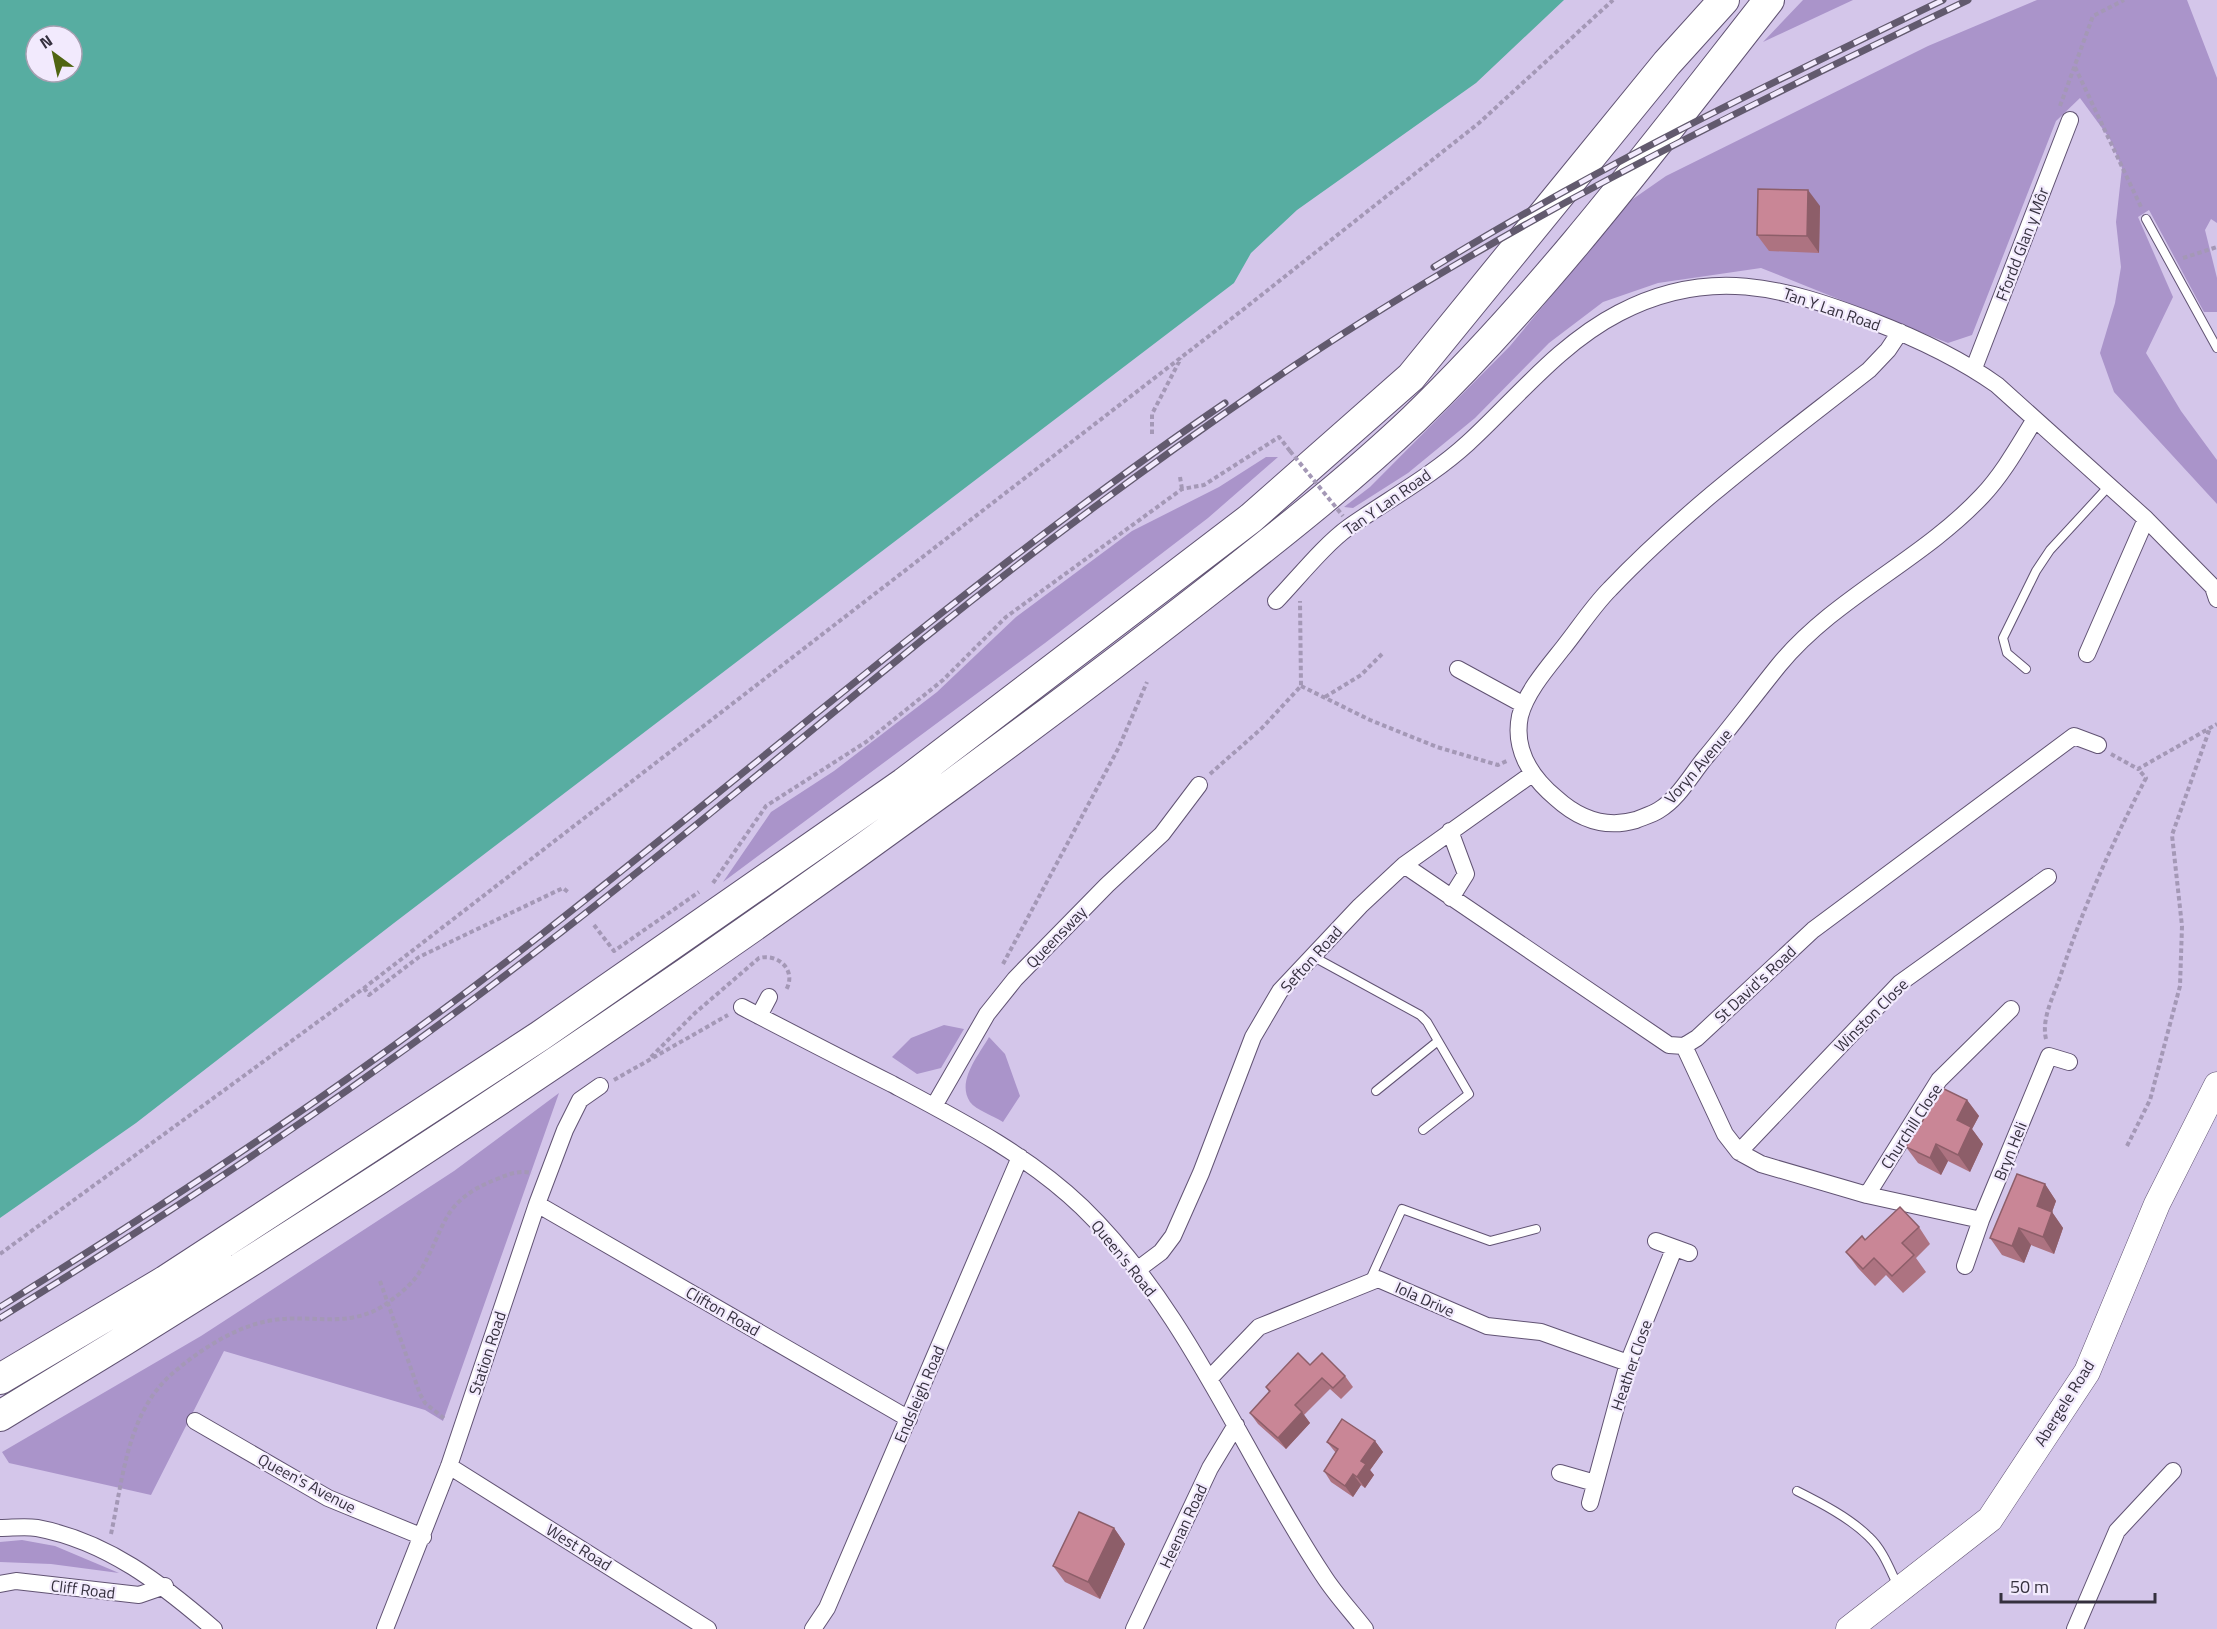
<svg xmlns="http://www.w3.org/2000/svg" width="2217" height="1629" viewBox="0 0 2217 1629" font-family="'Titillium Web',sans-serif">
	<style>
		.green { fill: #aa94ca }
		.water { fill: #57ada1; fill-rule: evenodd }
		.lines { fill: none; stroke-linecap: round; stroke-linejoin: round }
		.lane-casing { stroke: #615373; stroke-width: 10 }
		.street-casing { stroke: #615373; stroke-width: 18 }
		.primary-casing { stroke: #615373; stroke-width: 27 }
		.highway-casing { stroke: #615373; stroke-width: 32 }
		.path { stroke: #a498b6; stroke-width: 4; stroke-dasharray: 4.5 3; stroke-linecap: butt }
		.lane { stroke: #fff; stroke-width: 8 }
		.street { stroke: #fff; stroke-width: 16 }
		.primary { stroke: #fff; stroke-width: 26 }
		.highway { stroke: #fff; stroke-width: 30 }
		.rail-casing { stroke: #625a6e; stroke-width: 7 }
		.rail { stroke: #f2eafd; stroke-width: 4.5; stroke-dasharray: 14; stroke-linecap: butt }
		.path-bridge { stroke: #a498b6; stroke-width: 4; stroke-dasharray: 4.5 3; stroke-linecap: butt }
		.wall { fill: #ad7381 }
		.shaded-wall { fill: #8d5e69 }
		.building { fill: #c98696; stroke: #8d5e69; stroke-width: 1.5 }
		.labels { text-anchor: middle; stroke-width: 4.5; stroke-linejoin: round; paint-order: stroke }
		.street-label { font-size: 16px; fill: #35303e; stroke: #f2eafd }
	</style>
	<rect width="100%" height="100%" fill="#d4c6ea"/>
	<!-- green -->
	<path class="green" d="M1803,0H1853L1763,42Z
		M2037,0H2187L2217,78V223L2211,219L2205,230L2217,278V312H2204L2149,210L2138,217L2173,297L2146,353L2181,411L2217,460V504L2114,392L2100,353L2115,303L2121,267L2116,222L2122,168L2110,139L2080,98L2056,121L1972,335L1948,343L1761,268L1658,283L1603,302L1549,343L1475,418L1408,473L1353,508L1344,507L1370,487L1510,346L1630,201L1666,176L1928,46Z
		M1266,457H1278L1208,518L1045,643L723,882L771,812L834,771L937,692L1016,617L1132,531L1219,487Z
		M944,1025L964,1029L941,1068L917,1074L892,1057L911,1038Z
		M989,1037L1005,1054L1020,1096L1003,1122C994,1116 976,1110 970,1102C956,1081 979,1055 989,1037Z
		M559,1093L443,1421L425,1410L224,1351L151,1495L9,1463L2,1452L201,1336L454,1171Z
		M22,1540L55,1546L119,1573L51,1564L0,1562V1542Z"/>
	<!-- water -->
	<path class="water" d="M0,0H1564L1476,83L1297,210L1251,253L1234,283L394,923L136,1123L0,1218ZM36,36H72V72H36Z"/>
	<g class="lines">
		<defs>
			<path id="lane" d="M2146,219L2217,348
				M2026,669L2007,653L2003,638L2036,571L2050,550L2109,486
				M1312,956L1420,1015L1427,1022L1469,1094L1423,1130
				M1376,1091L1438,1041
				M1369,1282L1402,1209L1490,1241L1536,1229
				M1797,1491C1821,1503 1850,1518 1869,1537C1883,1550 1890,1570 1898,1586"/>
			<path id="street" d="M1900,332L1888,350L1869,370C1780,440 1688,507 1610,589C1593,606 1579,628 1563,648C1548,667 1526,692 1520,716C1513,750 1532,778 1556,798C1579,819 1605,829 1636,820C1643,817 1653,814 1659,810C1678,799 1691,775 1705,758C1730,728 1754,696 1779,665C1835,597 1921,561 1982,496C2003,474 2019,445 2035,419
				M1974,368L2070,120
				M1276,601C1297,579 1325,544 1349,527C1389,499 1432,476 1468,443C1516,399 1559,344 1619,313C1709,266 1783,287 1872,321C1916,338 1959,358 1997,385L2146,519L2213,587L2217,599
				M2087,654L2146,519
				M1458,669L1524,705
				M1450,831L1466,874L1451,898
				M1404,865L1669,1045L1684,1046L1697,1038L1813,930L2074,736L2098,745
				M742,1007C792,1033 842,1059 892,1084C958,1119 1028,1155 1082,1207C1189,1311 1242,1453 1323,1575C1335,1594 1351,1611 1365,1629
				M759,1016L769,997
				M1684,1046L1725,1134L1739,1152L1761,1164L1867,1195L1981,1220
				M934,1106L987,1014L1015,979L1107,885L1162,834L1199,785
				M1739,1152L1900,983L2048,877
				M1867,1195L1939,1080L2011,1009
				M537,1204L909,1419
				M1656,1241L1689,1253
				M1965,1266L1981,1220L2049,1056L2069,1062
				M1137,1270L1161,1252L1173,1236L1201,1173L1253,1037L1280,991L1360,906L1404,865L1532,774
				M1210,1378L1259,1327L1378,1279L1487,1326L1541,1332L1628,1363
				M195,1421L328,1498L423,1537
				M449,1466L708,1629
				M1560,1473L1595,1483
				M1590,1503L1628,1363L1674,1249
				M0,1528C12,1528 25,1526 37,1528C107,1541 162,1584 214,1629
				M0,1584L16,1581L139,1595L165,1586
				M385,1629L449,1466L537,1204L565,1130L580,1100L600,1086
				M813,1629L827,1608L1020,1157
				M1134,1629L1210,1468L1236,1425
				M2075,1629L2117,1531L2173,1471"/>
			<path id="primary" d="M1849,1629L1990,1519L2087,1372L2157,1204L2217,1085"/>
			<path id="highway" d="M0,1379L165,1281L540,1036L904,783L1251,518L1411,377L1667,63L1724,0
				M0,1416C327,1219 647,1007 955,782C1045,716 1133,650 1221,581C1286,530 1353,477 1414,419C1546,291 1656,144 1769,0"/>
		</defs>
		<!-- lane casing -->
		<use href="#lane" class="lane-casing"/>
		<!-- street casing -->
		<use href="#street" class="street-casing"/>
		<!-- primary casing -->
		<use href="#primary" class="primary-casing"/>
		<!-- highway casing -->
		<use href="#highway" class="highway-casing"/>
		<!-- path -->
		<path class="path" d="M2075,67L2141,207
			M2060,106L2093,16L2124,0
			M2183,258L2217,247
			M1152,434V414L1181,358
			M1180,477L1182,489
			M1301,686L1370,720L1437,747L1498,765L1509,760
			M1325,697L1361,675L1382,654
			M2111,754L2138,769L2217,724
			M1210,774L1262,728L1301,686L1300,601
			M713,883L766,806L866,742L943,680L1006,617L1182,489L1204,485L1279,437L1290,451
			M594,925L614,951L699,892
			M1003,964L1119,747L1147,682
			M364,988L369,995L419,957L563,888L568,892
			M2046,1039C2041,1019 2054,995 2060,977C2083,908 2112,843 2146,778L2138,769
			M651,1057L695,1013L759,958C779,953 797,971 786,990
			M614,1080L728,1015
			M2127,1146L2150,1100L2180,986L2182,926L2172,835L2210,728
			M0,1254L364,988L1240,312L1479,123L1613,0
			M380,1281L420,1394L425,1403L446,1420
			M111,1534C123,1479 127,1412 173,1373C198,1351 235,1327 268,1321C311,1312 350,1332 390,1301C401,1293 412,1284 419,1273C447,1227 439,1202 497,1179C509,1174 519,1170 532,1173"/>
		<!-- lane -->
		<use href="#lane" class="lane"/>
		<!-- street -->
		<use href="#street" class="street"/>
		<!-- primary -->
		<use href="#primary" class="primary"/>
		<!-- highway -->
		<use href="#highway" class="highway"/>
		<defs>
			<path id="rail" d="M1434,267C1597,167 1771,83 1943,0
				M0,1307C187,1191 369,1070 542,934C769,756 987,565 1225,403
				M0,1318C190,1201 375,1077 551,940C677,843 799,740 922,640C1034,550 1149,465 1267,384C1487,233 1728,115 1968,0"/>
		</defs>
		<!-- rail casing -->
		<use href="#rail" class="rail-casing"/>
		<!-- rail -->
		<use href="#rail" class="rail"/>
		<!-- path-bridge -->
		<path class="path-bridge" d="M1290,451L1343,516"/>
	</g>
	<!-- wall -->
	<path class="wall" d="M1820,206L1819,253L1769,251L1757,235Z
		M1967,1100L1979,1116L1972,1129L1983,1144L1970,1172L1948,1161L1941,1175L1918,1163L1906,1147L1919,1128Z
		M2045,1184L2056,1201L2052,1212L2063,1228L2054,1254L2031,1245L2024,1263L2002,1255L1990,1238Z
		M1919,1227L1930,1244L1916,1258L1926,1272L1903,1293L1886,1275L1875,1286L1858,1268L1846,1252L1865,1240Z
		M1310,1365L1345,1376L1353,1387L1341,1399L1330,1389L1304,1415L1310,1423L1286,1449L1258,1424L1250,1413L1269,1392L1266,1387Z
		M1375,1441L1383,1452L1370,1470L1374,1475L1365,1488L1361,1485L1353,1497L1331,1482L1324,1471L1336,1453L1327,1442Z
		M1114,1528L1125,1544L1100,1599L1065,1582L1053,1566Z"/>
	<!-- shaded-wall -->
	<path class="shaded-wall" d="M1808,190L1820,206L1819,253L1807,236Z
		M1967,1100L1979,1116L1972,1129L1983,1144L1970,1172L1958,1155L1957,1120Z
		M1936,1144L1948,1161L1941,1175L1930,1158Z
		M2045,1184L2056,1201L2052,1212L2063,1228L2054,1254L2043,1237L2037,1206Z
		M2019,1228L2031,1245L2024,1263L2012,1246Z
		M1302,1412L1310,1423L1286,1449L1278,1438Z
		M1375,1441L1383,1452L1370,1470L1374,1475L1365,1488L1357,1477L1361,1461Z
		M1353,1474L1361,1485L1353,1497L1345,1486Z
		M1114,1528L1125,1544L1100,1599L1088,1582Z"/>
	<!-- building -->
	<path class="building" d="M1758,189L1808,190L1807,236L1757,235Z
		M1940,1087L1967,1100L1957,1120L1971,1127L1958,1155L1936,1144L1930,1158L1906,1147L1916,1126L1919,1128Z
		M2017,1174L2045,1184L2037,1206L2052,1212L2043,1237L2019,1228L2012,1246L1990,1238Z
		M1900,1207L1919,1227L1902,1243L1914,1255L1892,1276L1874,1258L1863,1269L1846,1252L1862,1236L1865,1240Z
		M1298,1353L1310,1365L1322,1353L1345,1376L1333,1388L1322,1378L1295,1405L1302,1412L1278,1438L1250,1413L1270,1391L1266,1387Z
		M1342,1419L1375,1441L1361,1461L1366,1464L1357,1477L1353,1474L1345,1486L1324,1471L1338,1449L1327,1442Z
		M1079,1512L1114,1528L1088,1582L1053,1566Z"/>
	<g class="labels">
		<!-- street labels -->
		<g class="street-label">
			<text transform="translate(2022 244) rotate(-69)" y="6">Ffordd Glan y Môr</text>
			<text transform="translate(1832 309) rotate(19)" y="6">Tan Y Lan Road</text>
			<text transform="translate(1387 502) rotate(-35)" y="6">Tan Y Lan Road</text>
			<text transform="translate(1698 766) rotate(-49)" y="6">Voryn Avenue</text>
			<text transform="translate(1056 937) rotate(-46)" y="6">Queensway</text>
			<text transform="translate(1311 959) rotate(-48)" y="6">Sefton Road</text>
			<text transform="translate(1755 984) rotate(-43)" y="6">St David's Road</text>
			<text transform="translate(1871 1015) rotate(-45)" y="6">Winston Close</text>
			<text transform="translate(1911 1126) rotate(-57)" y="6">Churchill Close</text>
			<text transform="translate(2010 1151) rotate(-68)" y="6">Bryn Heli</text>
			<text transform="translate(1124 1258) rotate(51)" y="6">Queen's Road</text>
			<text transform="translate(1425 1299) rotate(24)" y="6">Iola Drive</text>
			<text transform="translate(723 1311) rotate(30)" y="6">Clifton Road</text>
			<text transform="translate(487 1353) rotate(-72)" y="6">Station Road</text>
			<text transform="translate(1631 1365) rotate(-71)" y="6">Heather Close</text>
			<text transform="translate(919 1394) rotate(-67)" y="6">Endsleigh Road</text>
			<text transform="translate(2064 1403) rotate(-58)" y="6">Abergele Road</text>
			<text transform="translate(307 1483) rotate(28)" y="6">Queen's Avenue</text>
			<text transform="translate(1183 1526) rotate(-65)" y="6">Heenan Road</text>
			<text transform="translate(579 1547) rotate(32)" y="6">West Road</text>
			<text transform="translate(83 1589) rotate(7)" y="6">Cliff Road</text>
		</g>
	</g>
	<!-- north arrow -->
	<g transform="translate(54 54) rotate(327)"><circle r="28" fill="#f2eafd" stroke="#a6a0b1" stroke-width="1.5"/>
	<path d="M0-4.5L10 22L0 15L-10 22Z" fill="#4f6511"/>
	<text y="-9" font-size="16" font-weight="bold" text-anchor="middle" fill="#35303e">N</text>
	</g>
	<!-- scale -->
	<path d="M2001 1593v9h154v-9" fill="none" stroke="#35303e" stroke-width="3"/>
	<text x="2010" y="1593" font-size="18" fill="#35303e" stroke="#f2eafd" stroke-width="4.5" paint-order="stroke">50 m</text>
</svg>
